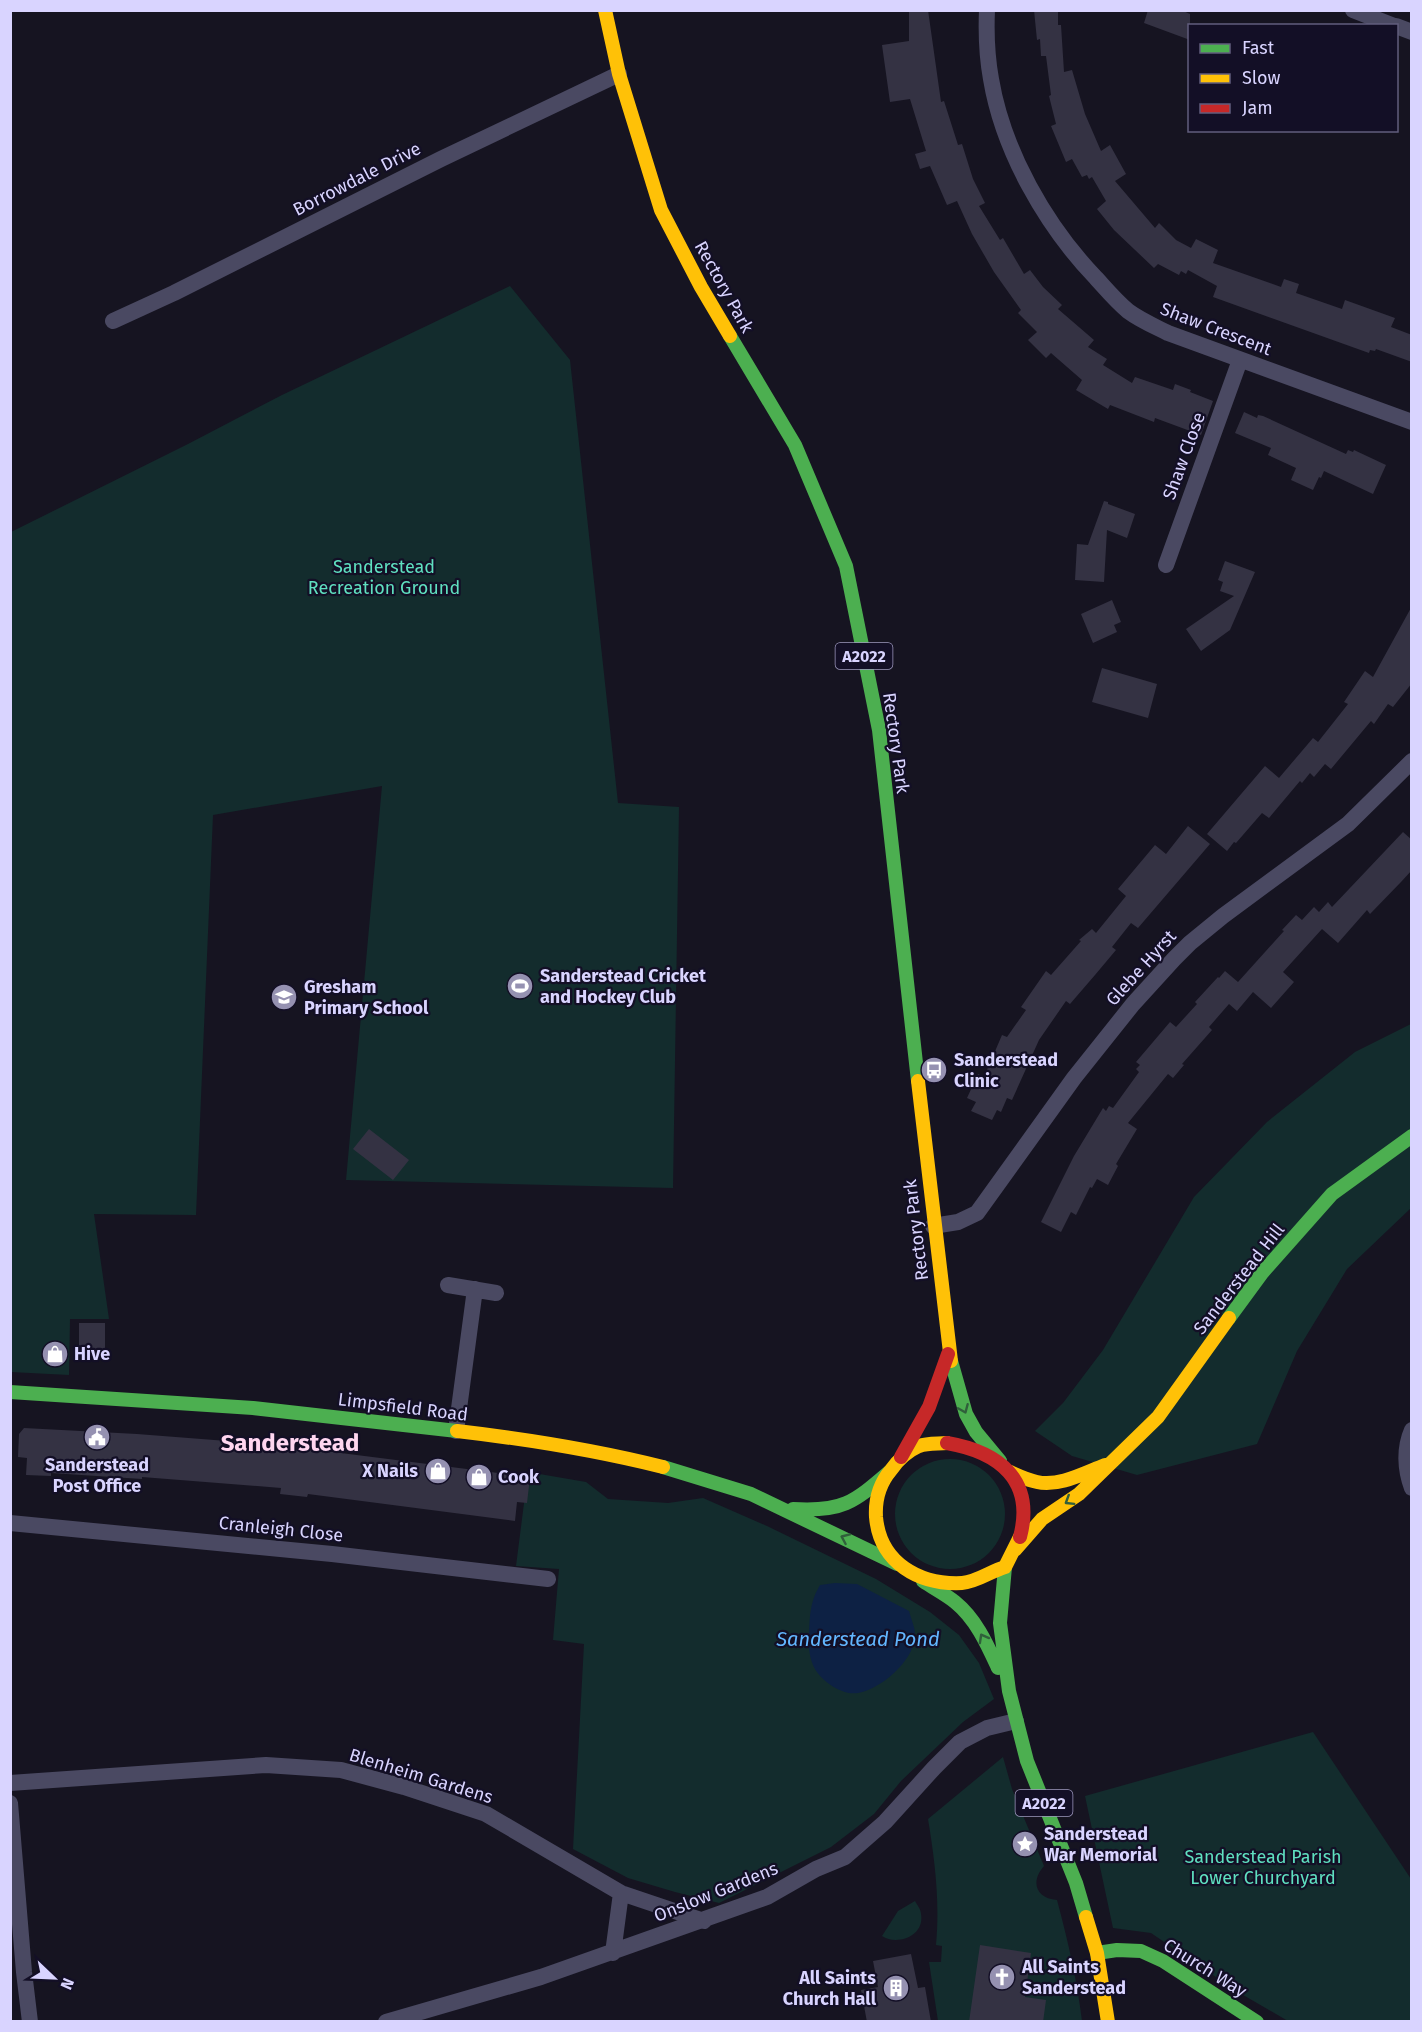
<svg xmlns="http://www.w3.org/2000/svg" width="1422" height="2032" viewBox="0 0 1422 2032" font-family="'Fira Sans',sans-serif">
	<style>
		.green { fill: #132c2d }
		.water { fill: #0d2144 }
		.building { fill: #343243 }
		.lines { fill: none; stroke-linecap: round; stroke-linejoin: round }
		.street { stroke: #4a4962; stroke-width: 16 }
		.fast { stroke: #4caf50; stroke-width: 14 }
		.slow { stroke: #ffc107; stroke-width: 14 }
		.jam { stroke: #c62828; stroke-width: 14 }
		.oneway { stroke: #305f3b }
		.labels { text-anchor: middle; stroke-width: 4.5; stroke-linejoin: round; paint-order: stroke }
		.shield { fill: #130f26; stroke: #9e99be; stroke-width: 1.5 }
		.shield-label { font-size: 16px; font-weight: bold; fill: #d9d4ff }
		.street-label { font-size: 18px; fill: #d9d4ff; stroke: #130f26 }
		.park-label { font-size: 18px; fill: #5fe0c0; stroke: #130f26 }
		.poi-label { font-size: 18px; font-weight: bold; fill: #d9d4ff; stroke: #130f26; text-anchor: start }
		.water-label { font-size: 20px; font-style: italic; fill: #62b6ff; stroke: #130f26 }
		.district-label { font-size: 24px; font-weight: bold; fill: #ffd6f0; stroke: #130f26 }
	</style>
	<rect width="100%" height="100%" fill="#161421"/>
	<!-- green -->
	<path class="green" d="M510,286L570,360L618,803L679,807L673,1188L346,1180L382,786L213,815L196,1215L94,1214L109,1319H70L69,1375L11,1372V532L188,444L282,395Z
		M1411,1024V1208L1347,1269L1297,1351L1257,1444L1137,1475L1072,1456L1035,1431L1063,1403L1103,1350L1194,1197L1267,1122L1355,1052Z
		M895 1514a55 55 0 1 1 110 0a55 55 0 1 1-110 0Z
		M528,1472L586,1482L608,1499L668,1503L703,1498L767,1526L876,1579L930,1612L959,1635L979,1663L994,1699L963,1722L901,1781L874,1814L831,1847L719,1903L675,1892L628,1878L573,1849L584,1644L553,1640L559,1569L516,1566Z
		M1313,1732L1411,1879V2021H1288L1238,1992L1151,1933L1113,1928L1085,1796Z
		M1003,1757L1012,1789L1044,1866C1030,1882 1036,1898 1057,1900C1068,1941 1077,1980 1082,2021H938L929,1962H941L942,1946L936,1945C940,1902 935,1861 928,1819Z
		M915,1901C917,1905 921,1909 921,1914C925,1936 897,1946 882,1936L898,1911Z"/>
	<!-- water -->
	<path class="water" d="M835,1583L857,1584L909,1611C911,1619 916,1629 915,1638C912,1662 881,1689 858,1693C842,1696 819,1680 813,1665C809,1655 808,1644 809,1634C810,1614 810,1602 820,1585Z"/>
	<!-- building -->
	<path class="building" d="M909,10H928L941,102L944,101L958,145L962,144L973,179L985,203L979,206L1000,240L1003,238L1024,274L1030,270L1043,287L1062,305L1058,309L1094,340L1088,347L1107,359L1103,365L1132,383L1135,377L1173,390L1175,384L1191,390L1190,392L1213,401L1201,435L1155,418L1154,422L1110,405L1108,409L1076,390L1082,380L1051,353L1046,358L1028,340L1037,332L1018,313L1021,310L994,272L972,234L957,201L947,205L930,166L920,169L915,154L926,151L910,99L890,102L882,45L909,41Z
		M1034,10H1058V25H1061L1064,72L1072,70L1085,114L1101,151L1110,145L1126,174L1115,181L1155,228L1159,223L1176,240L1191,248L1196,239L1218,250L1213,263L1281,287L1284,279L1299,284L1296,293L1342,309L1345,300L1395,318L1391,327L1412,335V362L1376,349L1375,351L1370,350L1369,353L1213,297L1217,286L1188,270L1186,274L1181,271L1179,275L1158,264L1154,268L1114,230L1097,209L1106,201L1092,177L1089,179L1087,175L1082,177L1072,159L1066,162L1051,126L1056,124L1049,96L1051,95L1046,56H1041L1040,39L1037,40Z
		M1148,10H1181L1190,14V40L1144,23Z
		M1244,412L1257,418L1258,415L1263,416L1346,454L1348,450L1353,452L1354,450L1386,465L1373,494L1324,471L1321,478L1319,477L1313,490L1291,480L1296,468L1268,455L1271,448L1235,433Z
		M1104,501L1108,502V504L1135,514L1127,538L1107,530L1104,582L1075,580L1077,544L1088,545Z
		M1225,561L1255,572L1230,630L1201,651L1186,629L1234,596L1220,591L1223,582L1218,580Z
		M1112,600L1121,622L1114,625L1117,632L1093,643L1081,614Z
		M1412,606V683L1393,707L1388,704L1374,724L1371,721L1331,769L1325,764L1314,777L1310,773L1302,783L1300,781L1269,818L1262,813L1236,843L1234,842L1227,851L1207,834L1265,766L1279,778L1313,738L1318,742L1348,704L1344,702L1365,671L1373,677Z
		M1102,668L1157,684L1148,718L1092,702Z
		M1188,826L1210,844L1138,928L1131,923L1112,947L1116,950L1095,975L1070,1004L1066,1001L1039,1040L1012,1100L1007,1098L1001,1112L997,1110L992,1120L971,1111L976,1102L967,1098L978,1074L984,1077L1002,1035L1007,1037L1026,1010L1021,1007L1046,971L1051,975L1081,941L1079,940L1092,929L1096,933L1126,896L1118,889L1155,845L1166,854Z
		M1403,832L1412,840V870L1401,882L1370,914L1367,910L1338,943L1322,929L1283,972L1294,982L1271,1008L1253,992L1237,1011L1229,1004L1209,1027L1212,1030L1182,1064L1184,1065L1173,1078L1168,1074L1128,1123L1137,1129L1116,1164L1118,1166L1108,1185L1097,1179L1092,1188L1090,1187L1076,1215L1071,1212L1061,1232L1041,1222L1074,1156L1103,1108L1106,1111L1109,1106L1113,1108L1139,1072L1136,1069L1140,1065L1136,1062L1170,1022L1176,1027L1197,1004L1195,1002L1218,977L1219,978L1225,971L1238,982L1284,931L1282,930L1296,915L1302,920L1314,907L1319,912L1328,902L1332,907Z
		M369,1129L409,1160L393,1180L353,1149Z
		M79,1323H105V1358H79Z
		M45,1345H66L65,1363L45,1362Z
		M24,1428L137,1434L278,1445L530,1477L527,1503L517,1502L515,1521L308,1494L307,1497L280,1494L281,1488L142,1477V1479L51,1473V1476L26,1475L27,1458L18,1457L19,1434Z
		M980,1945L1031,1953L1025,1997L1046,2000L1043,2022H969Z
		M911,1954L918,1988L925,1987L931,2022H867L861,1990L878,1987L873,1961Z"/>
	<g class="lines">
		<!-- street -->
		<path class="street" d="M987,10C986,33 987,57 991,79C1003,151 1046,226 1096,278C1106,289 1116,301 1128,311C1140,320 1154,326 1168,333L1412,422
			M1353,10L1394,26
			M1396,26L1412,32
			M113,321L174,293L441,159L619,74
			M1166,565L1240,360
			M933,1226L958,1222L977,1213L1074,1078L1133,1004L1174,959L1190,943L1223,916L1348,824L1412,761
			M448,1285L496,1293
			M1412,1430C1404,1448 1405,1470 1412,1488
			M456,1431L475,1289
			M10,1523L332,1554L548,1579
			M10,1783L266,1765L341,1770L404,1787L486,1814L621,1893L704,1921
			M10,1803L24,1972L30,2022
			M613,1953L621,1893
			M386,2022L541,1977L767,1897L816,1869L845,1857L885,1822L934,1768L960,1742L987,1728L1016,1721"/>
		<!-- fast -->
		<path class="fast" d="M730,336L795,445L846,566L879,730L918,1081
			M1229,1318L1262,1273L1332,1194L1412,1136
			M951,1361L966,1414L976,1432L1000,1461
			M10,1392L253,1408L457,1431
			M663,1467L751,1494L897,1564
			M793,1509C842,1512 853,1503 889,1472
			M1005,1567L1000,1623L1009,1691L1027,1761L1076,1883L1086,1917
			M923,1581C933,1588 945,1594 955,1602C976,1619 987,1644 998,1668
			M1097,1953L1117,1950L1141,1951L1163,1961L1257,2022"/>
		<!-- slow -->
		<path class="slow" d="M605,10L619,74L661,210L701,287L730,336
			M918,1081L951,1361
			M457,1431C526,1439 595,1450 663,1467
			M947,1443C938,1444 928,1443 919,1446C908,1451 898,1460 891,1470C880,1483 875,1500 876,1517C880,1563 919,1585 962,1583C977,1582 991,1571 1005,1567L1020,1537
			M1010,1472C1019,1476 1027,1480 1037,1482C1059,1487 1084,1473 1105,1465
			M1015,1550L1042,1519L1079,1494L1158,1417L1229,1318
			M1086,1917L1097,1953L1108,2022"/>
		<!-- jam -->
		<path class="jam" d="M947,1443C999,1452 1035,1480 1020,1537
			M901,1457L929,1407L948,1354"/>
	</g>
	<!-- one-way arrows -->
	<defs><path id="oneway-chevron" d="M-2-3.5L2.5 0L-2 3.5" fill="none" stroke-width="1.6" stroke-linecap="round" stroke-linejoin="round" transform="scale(1.5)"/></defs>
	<g class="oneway">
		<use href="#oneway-chevron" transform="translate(964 1409) rotate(67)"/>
		<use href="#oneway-chevron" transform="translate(1069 1501) rotate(148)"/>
		<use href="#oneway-chevron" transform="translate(845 1538) rotate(-156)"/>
		<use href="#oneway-chevron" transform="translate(983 1638) rotate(-119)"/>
	</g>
	<!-- icons -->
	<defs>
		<symbol id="stadium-disc" viewBox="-11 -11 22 22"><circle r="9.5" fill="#9591b1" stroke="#130f26"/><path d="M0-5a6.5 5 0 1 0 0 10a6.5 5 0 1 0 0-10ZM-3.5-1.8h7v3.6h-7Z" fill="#fff"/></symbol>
		<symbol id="school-disc" viewBox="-11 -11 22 22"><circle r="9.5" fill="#9591b1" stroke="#130f26"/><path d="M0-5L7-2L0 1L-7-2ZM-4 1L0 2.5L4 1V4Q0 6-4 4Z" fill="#fff"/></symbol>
		<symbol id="bus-disc" viewBox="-11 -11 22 22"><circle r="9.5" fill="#9591b1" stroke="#130f26"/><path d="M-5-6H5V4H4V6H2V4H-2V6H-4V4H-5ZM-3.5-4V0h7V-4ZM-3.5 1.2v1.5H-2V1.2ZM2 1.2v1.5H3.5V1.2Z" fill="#fff"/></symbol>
		<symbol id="shop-disc" viewBox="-11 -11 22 22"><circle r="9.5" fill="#9591b1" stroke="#130f26"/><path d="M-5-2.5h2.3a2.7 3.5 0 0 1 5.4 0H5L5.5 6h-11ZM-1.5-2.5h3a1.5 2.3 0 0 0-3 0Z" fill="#fff"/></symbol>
		<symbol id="civic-disc" viewBox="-11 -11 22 22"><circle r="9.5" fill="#9591b1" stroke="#130f26"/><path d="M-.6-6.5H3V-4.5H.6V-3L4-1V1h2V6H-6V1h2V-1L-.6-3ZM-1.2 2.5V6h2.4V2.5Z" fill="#fff"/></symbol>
		<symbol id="sight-disc" viewBox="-11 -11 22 22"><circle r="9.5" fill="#9591b1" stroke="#130f26"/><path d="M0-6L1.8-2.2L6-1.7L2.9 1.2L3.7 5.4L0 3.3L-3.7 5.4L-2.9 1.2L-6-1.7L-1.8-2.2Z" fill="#fff"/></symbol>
		<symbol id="church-disc" viewBox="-11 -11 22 22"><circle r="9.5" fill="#9591b1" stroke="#130f26"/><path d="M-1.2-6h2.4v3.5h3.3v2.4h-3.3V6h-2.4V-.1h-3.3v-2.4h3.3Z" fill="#fff"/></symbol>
		<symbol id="building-disc" viewBox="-11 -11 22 22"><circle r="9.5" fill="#9591b1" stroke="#130f26"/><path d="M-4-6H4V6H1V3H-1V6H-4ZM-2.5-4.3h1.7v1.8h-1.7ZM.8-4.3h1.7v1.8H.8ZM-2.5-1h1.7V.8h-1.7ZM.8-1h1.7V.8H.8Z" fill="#fff"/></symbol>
	</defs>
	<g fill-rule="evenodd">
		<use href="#stadium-disc" x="505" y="971" width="30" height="30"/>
		<use href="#school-disc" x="269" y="982" width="30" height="30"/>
		<use href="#bus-disc" x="919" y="1055" width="30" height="30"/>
		<use href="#shop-disc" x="40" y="1339" width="30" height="30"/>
		<use href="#civic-disc" x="82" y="1422" width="30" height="30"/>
		<use href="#shop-disc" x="423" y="1456" width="30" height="30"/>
		<use href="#shop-disc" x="464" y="1462" width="30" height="30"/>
		<use href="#sight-disc" x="1010" y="1829" width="30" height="30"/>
		<use href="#church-disc" x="987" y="1962" width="30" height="30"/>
		<use href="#building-disc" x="881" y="1973" width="30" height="30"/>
	</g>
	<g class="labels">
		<!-- shield labels -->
		<g class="shield">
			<rect x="835.5" y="643" width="57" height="26" rx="4.5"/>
			<rect x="1015.5" y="1790" width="57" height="26" rx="4.5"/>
		</g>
		<g class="shield-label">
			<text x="864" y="662">A2022</text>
			<text x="1044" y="1809">A2022</text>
		</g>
		<!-- street labels -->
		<g class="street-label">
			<text transform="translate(357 179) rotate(-27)" y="6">Borrowdale Drive</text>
			<text transform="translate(724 287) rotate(61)" y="6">Rectory Park</text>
			<text transform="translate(1216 329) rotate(21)" y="6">Shaw Crescent</text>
			<text transform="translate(1184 456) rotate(-70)" y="6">Shaw Close</text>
			<text transform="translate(896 743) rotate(82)" y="6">Rectory Park</text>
			<text transform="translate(1141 968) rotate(-48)" y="6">Glebe Hyrst</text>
			<text transform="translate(916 1230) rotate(-97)" y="6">Rectory Park</text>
			<text transform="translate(1239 1279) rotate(-52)" y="6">Sanderstead Hill</text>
			<text transform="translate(403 1407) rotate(7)" y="6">Limpsfield Road</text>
			<text transform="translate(281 1529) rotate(6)" y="6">Cranleigh Close</text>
			<text transform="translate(421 1776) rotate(17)" y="6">Blenheim Gardens</text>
			<text transform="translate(716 1892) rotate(-22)" y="6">Onslow Gardens</text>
			<text transform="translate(1205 1968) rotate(32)" y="6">Church Way</text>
		</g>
		<!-- park labels -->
		<g class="park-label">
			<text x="384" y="573">Sanderstead<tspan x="384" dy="21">Recreation Ground</tspan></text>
			<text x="1263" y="1863">Sanderstead Parish<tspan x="1263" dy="21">Lower Churchyard</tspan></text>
		</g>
		<!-- poi labels -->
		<g class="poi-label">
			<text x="540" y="982">Sanderstead Cricket<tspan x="540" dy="21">and Hockey Club</tspan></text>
			<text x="304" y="993">Gresham<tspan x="304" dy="21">Primary School</tspan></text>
			<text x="954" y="1066">Sanderstead<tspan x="954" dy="21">Clinic</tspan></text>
			<text x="74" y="1360">Hive</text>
			<text x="97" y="1471" text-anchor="middle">Sanderstead<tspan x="97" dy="21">Post Office</tspan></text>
			<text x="418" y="1477" text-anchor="end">X Nails</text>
			<text x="498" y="1483">Cook</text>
			<text x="1044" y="1840">Sanderstead<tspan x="1044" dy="21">War Memorial</tspan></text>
			<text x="1022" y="1973">All Saints<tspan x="1022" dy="21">Sanderstead</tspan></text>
			<text x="876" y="1984" text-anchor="end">All Saints<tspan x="876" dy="21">Church Hall</tspan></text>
		</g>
		<!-- water labels -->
		<g class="water-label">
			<text x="858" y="1646">Sanderstead Pond</text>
		</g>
		<!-- district labels -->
		<g class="district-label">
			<text x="290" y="1451">Sanderstead</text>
		</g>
	</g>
	<!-- border -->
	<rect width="1422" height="2032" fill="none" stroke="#d9d4ff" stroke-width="24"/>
	<!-- legend -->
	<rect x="1188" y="24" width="210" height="108" fill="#130f26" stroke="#625e7d" stroke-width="1.5"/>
	<rect x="1200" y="44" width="30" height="9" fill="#4caf50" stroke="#625e7d" stroke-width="1.5"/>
	<text x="1242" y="54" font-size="18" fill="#d9d4ff">Fast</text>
	<rect x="1200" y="74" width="30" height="9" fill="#ffc107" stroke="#625e7d" stroke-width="1.5"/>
	<text x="1242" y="84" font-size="18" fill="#d9d4ff">Slow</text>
	<rect x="1200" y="104" width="30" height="9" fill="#c62828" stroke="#625e7d" stroke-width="1.5"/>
	<text x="1242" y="114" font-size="18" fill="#d9d4ff">Jam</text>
	<!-- north arrow -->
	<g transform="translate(54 1978) rotate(113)" stroke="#130f26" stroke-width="4.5" paint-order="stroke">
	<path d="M0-4.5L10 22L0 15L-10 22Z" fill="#d9d4ff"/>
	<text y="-9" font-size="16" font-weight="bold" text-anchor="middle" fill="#d9d4ff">N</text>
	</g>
</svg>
